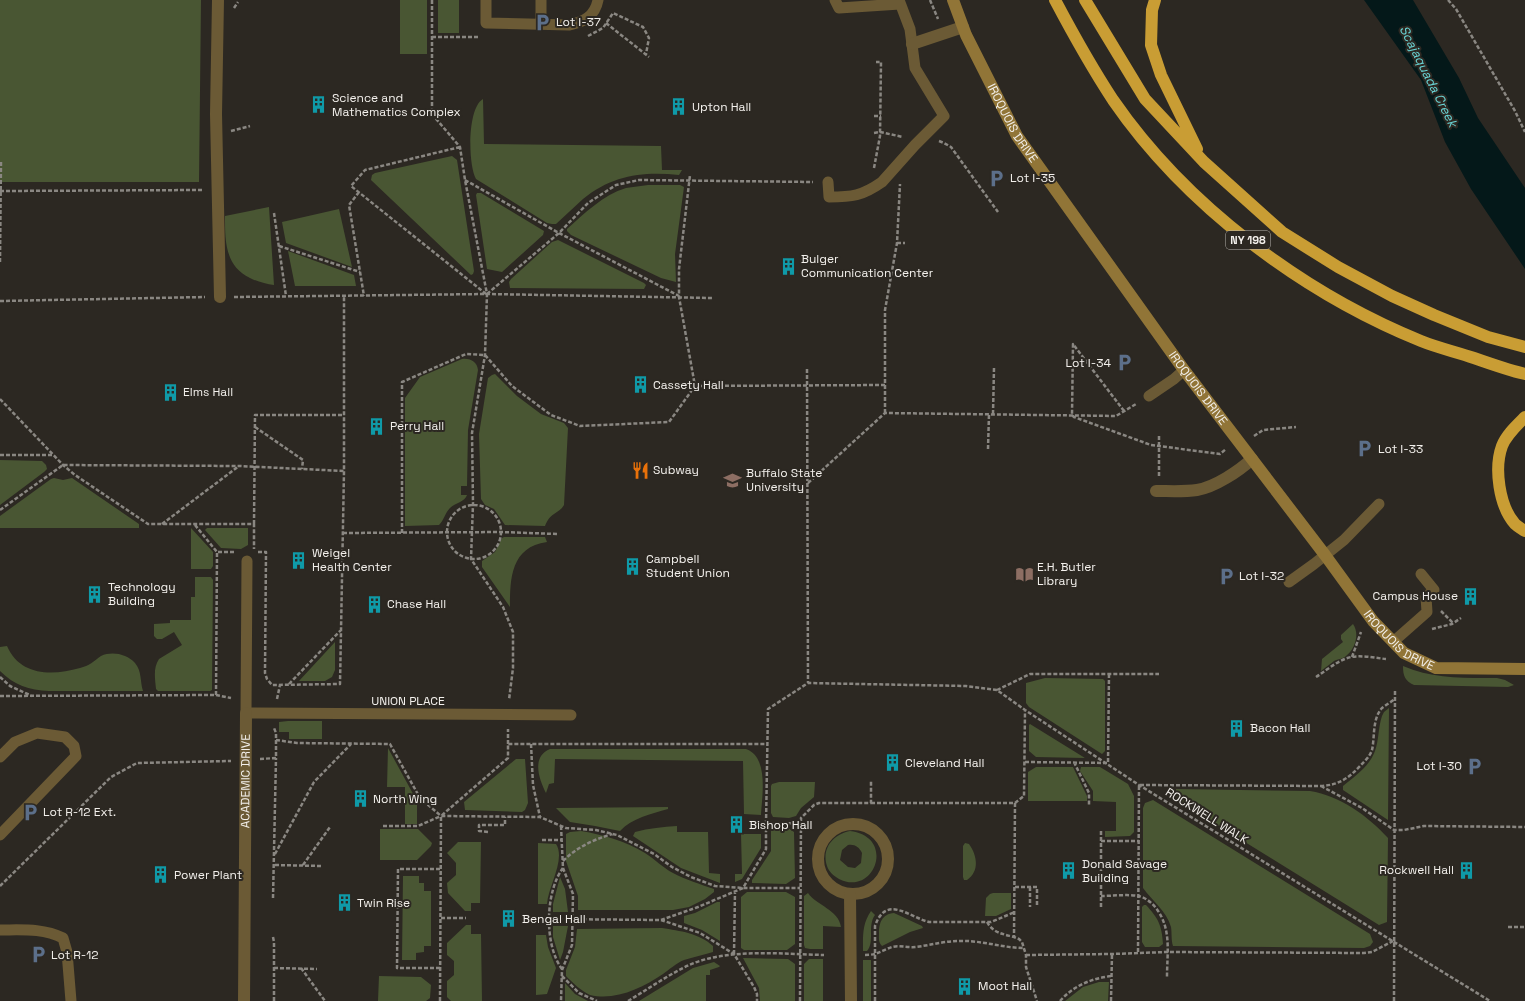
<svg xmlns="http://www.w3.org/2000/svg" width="1525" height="1001" viewBox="0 0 1525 1001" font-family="'Space Grotesk',sans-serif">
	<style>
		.green { fill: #495633; fill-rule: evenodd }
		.water { fill: #041819 }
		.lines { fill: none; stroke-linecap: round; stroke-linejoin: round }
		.path { stroke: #8a8782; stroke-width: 2.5; stroke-dasharray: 4 2; stroke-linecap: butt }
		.lane { stroke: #6b5a35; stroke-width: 11 }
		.street { stroke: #6b5a35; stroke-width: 12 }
		.secondary { stroke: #917537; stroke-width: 12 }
		.highway { stroke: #c99d34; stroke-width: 12 }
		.labels { text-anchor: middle; stroke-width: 4; stroke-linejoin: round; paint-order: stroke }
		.shield { fill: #2c2822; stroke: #b7b4af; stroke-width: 1 }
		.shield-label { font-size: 11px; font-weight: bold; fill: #f3f0ec }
		.poi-label { font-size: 12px; fill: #f3f0ec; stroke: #2c2822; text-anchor: start }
		.street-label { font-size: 12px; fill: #f3f0ec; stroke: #2c2822 }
		.water-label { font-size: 13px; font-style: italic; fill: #69d4d5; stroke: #2c2822 }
	</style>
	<rect width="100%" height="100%" fill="#2c2822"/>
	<!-- green -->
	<path class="green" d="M0,0H201L199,182H0Z
		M400,0H427V54H400Z
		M438,0H459V33H438Z
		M483,99L484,144L661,146L662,170H682L679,175C644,171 612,175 583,199C574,207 565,216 556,224H552L547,223L476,179C468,165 467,108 483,99Z
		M452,156L457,160L474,271L473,274L471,275L371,180L372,175L375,173Z
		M648,185H680L684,187L675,254L676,282L661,278L571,235L567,231V229C585,213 603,195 626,188C633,187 641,186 648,185Z
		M477,193H481L544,231L543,235L502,272L487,269L476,195Z
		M269,207L274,285C266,284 258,282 250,278C225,266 225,241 225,216Z
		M339,209L352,267L286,243L282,222Z
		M558,240L644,283L646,285L644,289L510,288L509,282L511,279L552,242Z
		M288,251L354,275L356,286H295Z
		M462,359C471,358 477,362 478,370L468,430L467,486H461V495H467C465,502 455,503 450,508C445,513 444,520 439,525L405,526V398L420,377Z
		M495,374L517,396L541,414L564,423L568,428L564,505C558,515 551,511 545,526L505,525L494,509L485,505L481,499L479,434L488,378L492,375Z
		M0,460L42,461L46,465L47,469L44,472L0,505Z
		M54,478L63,480L72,478L139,524V528H0V516L51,479Z
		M191,528L213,552V566L211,569H191Z
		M207,528H248V545L241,549L221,548L205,530Z
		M504,537H545L547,542C511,547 510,578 510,607L482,567V561L495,552L502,538Z
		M195,577H211L213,580L212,690L210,691H158L156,689C155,678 153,668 159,659L182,645L174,632L162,639H157L154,636V624L170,623V620H191V597H195Z
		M1353,624C1360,634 1355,649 1346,656C1343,659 1338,659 1334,661C1330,664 1325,668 1321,671L1322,659L1343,642L1341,639V635Z
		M335,642V670L332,677L325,681H299Z
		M7,646C20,676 52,676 80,668C89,666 94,661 101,656C112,651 127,654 135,663C142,671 140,682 143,691H49C29,690 14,685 0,671V647Z
		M1403,666C1433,679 1465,678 1497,678L1505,680L1514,685L1508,687L1414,685C1405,681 1403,676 1403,666Z
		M1045,678L1103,679L1105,681V751L1102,754L1029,707L1026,703V683Z
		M1389,708L1388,820L1343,790V786C1355,776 1369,767 1375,751C1379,740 1378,728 1382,716L1384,712Z
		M288,721H322V739H289V732H279V722Z
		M1030,724L1085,758L1036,757L1029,751V725Z
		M388,748L417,801V824H405V787H387Z
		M550,749H746C769,757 762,796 761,815L744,814L743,761L555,759L554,783L549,784L546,793C539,779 531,757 550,749Z
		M516,759H525L528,803L525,810L522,812L465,810L464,802Z
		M1036,767H1073L1087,796V801H1028V772Z
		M1081,767H1100L1128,784L1134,796V832L1130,836L1105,837V831H1116V802L1093,801V791L1080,771Z
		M779,782H815L814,797L801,808L796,816L789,818L773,817L771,813V786L772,784Z
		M1176,789L1310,791C1340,796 1367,815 1388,838L1387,922L1379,925L1177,800Z
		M1153,800L1370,934L1373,942L1370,946L1364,948L1173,946C1171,940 1172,933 1171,927C1166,910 1153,902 1143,888V808L1145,803Z
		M668,807V809C651,814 632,818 620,831L595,826L570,822L556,808Z
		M677,826V832H708L709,873L720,874V883L681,868L633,836L635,832C649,828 663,827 677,826Z
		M773,827L788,828L794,832L795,878L786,884L752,883V880L771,851V831Z
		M380,829H418L432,843L431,846L417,860H380Z
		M581,831C604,835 625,841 645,853C655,859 663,868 673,873C686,880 700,884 714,889V892L705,899L689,907L673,910H578V896L566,861V834L570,832Z
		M850,831C897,837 874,897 839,879C834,876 829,872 827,866C821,848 834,834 850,831ZM848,845C855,844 859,847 862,853L861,863L855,868L848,867L840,860L842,850Z
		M741,834H761V848L742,879L735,882V874H742Z
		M458,842H481L480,903H471V911H465L448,893L447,883L456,875V863L447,853Z
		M538,843L556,844C566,859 548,887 547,904H538Z
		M965,843L969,844C977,855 980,871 967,880H964L963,877V846Z
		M403,876H419V883H424V891H431V946H424V952L416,953V960H402Z
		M560,877L565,889L568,912H553V904Z
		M747,892H786L795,897V944L787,950H744L741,948V897Z
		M808,893C816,905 839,910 841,927L823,926V949H810L805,948L804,945V896Z
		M993,893H1011V909L996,916H985L986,898L990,894Z
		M717,902H720V941L702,930L684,923V916L695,913Z
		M1144,905H1146C1158,918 1162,925 1163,944L1159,947H1145L1142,942V907Z
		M871,911L875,915C867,926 875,942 867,951H863C863,936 862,924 871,911Z
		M894,913L922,926L923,928L910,932L882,946C878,942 879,938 879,933C879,923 882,914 894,913Z
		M466,925H471V934H481L482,1001H451L447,997V981L454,975V961L447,955V943Z
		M553,926H568L563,952L560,960L553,937Z
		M662,928C680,931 699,933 713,946V952C704,955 693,957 684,960C676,963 669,970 663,974C642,988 616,1001 590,995C581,991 573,983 566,976V970L575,947L577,929Z
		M536,935H546L548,947L556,968L547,994L536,995Z
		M743,958L788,959L795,964V1001H760L759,988Z
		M809,959H823V1001H804V964Z
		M863,960H871V1001H863Z
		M714,962L720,966L719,967L710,970V975H706V1001H639L693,968Z
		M379,976L421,977L431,985L430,998L426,1001H378Z
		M1099,982H1109L1108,1001H1065L1083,987Z
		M565,983L575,994L588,1001H565Z"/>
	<!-- water -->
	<path class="water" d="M1364,0H1413L1459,78L1478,118L1525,188V269L1471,189L1445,142L1421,80Z"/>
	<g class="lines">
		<!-- path -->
		<path class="path" d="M432,0V114L460,147L465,180L487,294L485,355L472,433L473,504L471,559L503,607L513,632V668L509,700
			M930,0L938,19
			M1448,0L1456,9L1515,111L1525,132
			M234,8L238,2
			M606,23L649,57
			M588,36L603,28L613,13L643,27L649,38L646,54
			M432,37H480
			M874,116H881
			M231,131L250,126
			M874,133L880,132L903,137
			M939,141L944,143L951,147L998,212
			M460,147L365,170L351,186L486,294
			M874,168L880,136L881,62H876
			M465,180L559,233L679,296
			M0,191L203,190
			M359,192L349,205L364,296
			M274,213L286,296
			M897,243H905
			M279,246L360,272
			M0,262L1,161
			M487,294L559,233L588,203L616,185L639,180L813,182
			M234,297L487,294L712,298
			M0,301L205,297
			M807,369L808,683
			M695,386L885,385
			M0,399L63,465L75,475L148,524H254V549
			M1124,411L1073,344L1072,415L1074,417L1151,445L1220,454L1226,449
			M885,413V310L897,243L900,184
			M993,414L994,368
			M255,427L303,460L302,469
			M1254,436L1263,430L1296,427
			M988,449L989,414
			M0,455H53
			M1159,476V435
			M808,483L885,413L1116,416L1136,404
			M447 532a27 27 0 1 1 54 0a27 27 0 1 1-54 0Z
			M0,510L63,465L239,466L344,471
			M162,524L239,466
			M254,524L255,415H344
			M195,525L217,552
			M343,533L501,532L557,534
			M402,533V382L466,354L485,355L512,386L551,415L580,426L669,422L695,386L679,297V269L690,175
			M258,552H266L265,673L267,679L272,685L340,684L344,471V296
			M1441,611L1453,623
			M1432,629L1452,624L1461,618
			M1352,657L1361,632
			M0,677L10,686L32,696
			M1316,677C1327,670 1338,660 1351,657C1363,655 1375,658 1386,659
			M289,684L341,630
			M997,690L1030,674H1159
			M216,695L217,552H236
			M0,696L216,695L231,698
			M277,699L280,685
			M276,740L297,743L390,744L420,798L441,816L540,817L566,828L596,830L617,835L654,854L672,867L691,877L715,886L743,888H800
			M508,744V729
			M531,744L533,785L540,817
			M260,759L276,758V733L274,728
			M1025,762L1108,763L1109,674
			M1074,762L1089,793V806
			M1321,786L1362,808L1394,830H1404L1424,826L1525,827
			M871,803H1015L1024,796L1025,711
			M1015,803L1014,937L1019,939L1022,942L1026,955V967L1037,1001
			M766,824L768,709L808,683L966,686L997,690L1025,710L1139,785L1490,1001
			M383,826H418L441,816
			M561,826L563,868L573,894L572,945L562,970L561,1001
			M488,832L479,831V825H505V817
			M542,840H561
			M1101,841H1139
			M275,854L314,782L351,744
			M563,861C577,847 593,840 612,834
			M275,865L322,866
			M303,865L330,827
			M0,886L111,777L137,763L231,761
			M1015,887H1037V907
			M1030,887V907
			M1101,896C1111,896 1129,894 1138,896C1145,897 1152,903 1156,908C1172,929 1167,953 1167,977
			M273,898L276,758
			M1101,907V829
			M441,918H466
			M547,919L661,920L698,907L743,888L766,849V824L800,823
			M661,920L700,933L734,954L754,987L757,994V1001
			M987,922C993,933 1003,934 1014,937
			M1508,927H1525
			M273,937L274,942V1001
			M1138,952L1139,785L1321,786C1339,785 1349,778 1361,765C1365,761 1370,756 1372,750C1375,737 1372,719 1382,708C1386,705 1391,702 1395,699
			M734,954L735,891
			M865,955C878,955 880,951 892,947C899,945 908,948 916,947C931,945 945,941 959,941C981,940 1002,948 1024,948
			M1026,955L1112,954L1167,952L1364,953L1372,952L1393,941
			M274,968L317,969
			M301,968L325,1001
			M440,968H397L398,869H441
			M562,969C544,945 545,892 563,868
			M562,976L579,993L597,1001
			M440,1001L441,816L508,758V744H767
			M628,1001C648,989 668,975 689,965C728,948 782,954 824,955
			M800,1001L801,818L814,805L819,803H871V781
			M875,1001V926C886,894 909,917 929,922H991L1015,912
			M1060,1001C1073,986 1092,978 1112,976
			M1111,1001L1112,954
			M1394,1001L1395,690"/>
		<!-- lane -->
		<path class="lane" d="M486,0V23L569,25C584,22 595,16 598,0
			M835,0L839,8L900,4
			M541,24V0
			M828,182L829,197C852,197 862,196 882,182L915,145L944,116L915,68L910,29L899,0
			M1149,396L1174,379L1184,370
			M247,561L246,713L571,715
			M1289,582L1314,564L1344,540L1379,504
			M1393,642L1427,612L1426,597L1434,590L1421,574
			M0,757L15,742L37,733L65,737L74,746L76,756L0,835
			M0,930C22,930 43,928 63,938L67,952L71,1001"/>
		<!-- street -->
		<g class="street">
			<path d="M218,0L216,114L220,297"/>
			<path d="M912,44L963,27"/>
			<path d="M1156,491C1169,491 1184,492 1197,490C1215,487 1239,471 1252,459"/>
			<circle cx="853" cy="859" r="35"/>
			<path d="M850,894L851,1001"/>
			<path id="s1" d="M244,1001L246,713"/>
		</g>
		<!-- secondary -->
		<path class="secondary" id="s2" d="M953,0L966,35L1017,136L1184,370L1325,555L1373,621L1404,653L1436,668L1525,669"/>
		<!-- highway -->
		<path class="highway" d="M1055,0C1073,34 1092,68 1113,100C1186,206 1303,293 1421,341C1438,348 1457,352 1474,358C1491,364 1508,370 1525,374
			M1085,0L1145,99L1204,162L1282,232L1338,267L1392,296L1434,315L1488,337L1525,347
			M1155,0L1152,10L1151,45L1161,75L1197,149
			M1525,417C1517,425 1506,435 1502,446C1494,468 1499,506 1515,524C1518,527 1522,529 1525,531"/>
	</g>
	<!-- icons -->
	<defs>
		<symbol id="parking-bare" viewBox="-9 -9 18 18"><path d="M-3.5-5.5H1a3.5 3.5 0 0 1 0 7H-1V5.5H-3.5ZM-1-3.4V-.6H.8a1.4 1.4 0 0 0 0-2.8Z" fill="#5c6f8a" stroke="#2c2822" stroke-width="2.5" paint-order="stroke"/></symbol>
		<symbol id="building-bare" viewBox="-9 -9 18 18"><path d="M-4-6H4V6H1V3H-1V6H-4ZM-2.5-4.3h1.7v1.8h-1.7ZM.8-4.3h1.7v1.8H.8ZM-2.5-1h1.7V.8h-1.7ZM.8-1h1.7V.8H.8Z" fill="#0f9aa8" stroke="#2c2822" stroke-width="2.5" paint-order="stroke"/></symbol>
		<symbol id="restaurant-bare" viewBox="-9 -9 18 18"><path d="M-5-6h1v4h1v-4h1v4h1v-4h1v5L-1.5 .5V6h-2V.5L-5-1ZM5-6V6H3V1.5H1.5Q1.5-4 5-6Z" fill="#e8710a" stroke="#2c2822" stroke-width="2.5" paint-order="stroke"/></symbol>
		<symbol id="university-bare" viewBox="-9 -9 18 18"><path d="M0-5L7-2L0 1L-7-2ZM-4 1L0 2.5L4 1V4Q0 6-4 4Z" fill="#8d6e63" stroke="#2c2822" stroke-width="2.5" paint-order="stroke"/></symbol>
		<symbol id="library-bare" viewBox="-9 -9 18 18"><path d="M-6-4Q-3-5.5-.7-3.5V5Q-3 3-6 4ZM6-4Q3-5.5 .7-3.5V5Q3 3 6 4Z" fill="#8d6e63" stroke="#2c2822" stroke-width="2.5" paint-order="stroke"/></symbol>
	</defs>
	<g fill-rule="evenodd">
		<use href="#parking-bare" x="530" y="10" width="25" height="25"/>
		<use href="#building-bare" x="306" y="92" width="25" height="25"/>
		<use href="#building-bare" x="666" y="94" width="25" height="25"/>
		<use href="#parking-bare" x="984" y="166" width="25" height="25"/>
		<use href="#building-bare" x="776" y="254" width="25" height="25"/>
		<use href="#parking-bare" x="1112" y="350" width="25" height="25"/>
		<use href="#building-bare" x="628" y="372" width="25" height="25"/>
		<use href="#building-bare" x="158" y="380" width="25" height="25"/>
		<use href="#building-bare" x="364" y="414" width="25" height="25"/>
		<use href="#parking-bare" x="1352" y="436" width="25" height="25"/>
		<use href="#restaurant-bare" x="628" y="458" width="25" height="25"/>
		<use href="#university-bare" x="720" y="468" width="25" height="25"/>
		<use href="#building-bare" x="286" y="548" width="25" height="25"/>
		<use href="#building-bare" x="620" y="554" width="25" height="25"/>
		<use href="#library-bare" x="1012" y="562" width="25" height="25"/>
		<use href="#parking-bare" x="1214" y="564" width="25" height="25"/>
		<use href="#building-bare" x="82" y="582" width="25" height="25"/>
		<use href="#building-bare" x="1458" y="584" width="25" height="25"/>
		<use href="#building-bare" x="362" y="592" width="25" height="25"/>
		<use href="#building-bare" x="1224" y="716" width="25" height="25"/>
		<use href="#building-bare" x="880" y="750" width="25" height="25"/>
		<use href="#parking-bare" x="1462" y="754" width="25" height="25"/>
		<use href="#building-bare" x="348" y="786" width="25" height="25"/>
		<use href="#parking-bare" x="18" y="800" width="25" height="25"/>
		<use href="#building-bare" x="724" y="812" width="25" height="25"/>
		<use href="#building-bare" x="1454" y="858" width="25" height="25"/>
		<use href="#building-bare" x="1056" y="858" width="25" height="25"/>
		<use href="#building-bare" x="148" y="862" width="25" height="25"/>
		<use href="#building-bare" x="332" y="890" width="25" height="25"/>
		<use href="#building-bare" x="496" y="906" width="25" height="25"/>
		<use href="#parking-bare" x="26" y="942" width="25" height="25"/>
		<use href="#building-bare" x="952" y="974" width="25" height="25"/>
	</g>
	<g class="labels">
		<!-- shield labels -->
		<rect class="shield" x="1226" y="231" width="44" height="18" rx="3"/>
		<g class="shield-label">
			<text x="1248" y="244">NY 198</text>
		</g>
		<!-- poi labels -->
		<g class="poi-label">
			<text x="556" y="26">Lot I-37</text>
			<text x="332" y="102">Science and<tspan x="332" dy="14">Mathematics Complex</tspan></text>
			<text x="692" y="111">Upton Hall</text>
			<text x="1010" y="182">Lot I-35</text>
			<text x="801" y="263">Bulger<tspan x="801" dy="14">Communication Center</tspan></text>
			<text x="1111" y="367" text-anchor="end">Lot I-34</text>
			<text x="653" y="389">Cassety Hall</text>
			<text x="183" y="396">Elms Hall</text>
			<text x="390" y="430">Perry Hall</text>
			<text x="1378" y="453">Lot I-33</text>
			<text x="653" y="474">Subway</text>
			<text x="746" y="477">Buffalo State<tspan x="746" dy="14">University</tspan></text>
			<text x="312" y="557">Weigel<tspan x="312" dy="14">Health Center</tspan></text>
			<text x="646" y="563">Campbell<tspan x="646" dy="14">Student Union</tspan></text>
			<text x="1037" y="571">E.H. Butler<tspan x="1037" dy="14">Library</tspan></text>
			<text x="1239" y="580">Lot I-32</text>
			<text x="108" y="591">Technology<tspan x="108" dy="14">Building</tspan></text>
			<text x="1458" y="600" text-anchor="end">Campus House</text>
			<text x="387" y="608">Chase Hall</text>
			<text x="1250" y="732">Bacon Hall</text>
			<text x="905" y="767">Cleveland Hall</text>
			<text x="1462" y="770" text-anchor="end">Lot I-30</text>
			<text x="373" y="803">North Wing</text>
			<text x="43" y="816">Lot R-12 Ext.</text>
			<text x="749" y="829">Bishop Hall</text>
			<text x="1082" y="868">Donald Savage<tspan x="1082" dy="14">Building</tspan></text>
			<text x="1454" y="874" text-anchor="end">Rockwell Hall</text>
			<text x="174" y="879">Power Plant</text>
			<text x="357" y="907">Twin Rise</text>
			<text x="522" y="923">Bengal Hall</text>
			<text x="51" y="959">Lot R-12</text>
			<text x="978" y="990">Moot Hall</text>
		</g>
		<!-- street labels -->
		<g class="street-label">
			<text dy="4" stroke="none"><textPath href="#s2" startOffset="137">IROQUOIS DRIVE</textPath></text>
			<text dy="4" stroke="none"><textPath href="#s2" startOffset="461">IROQUOIS DRIVE</textPath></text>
			<text dy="4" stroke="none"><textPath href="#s2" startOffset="785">IROQUOIS DRIVE</textPath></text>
			<text x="408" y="705">UNION PLACE</text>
			<text dy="4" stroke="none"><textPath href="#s1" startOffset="220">ACADEMIC DRIVE</textPath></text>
			<text transform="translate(1207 816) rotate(32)" y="4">ROCKWELL WALK</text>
		</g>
		<!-- water labels -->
		<g class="water-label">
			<text transform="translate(1429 76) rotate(63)" y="5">Scajaquada Creek</text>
		</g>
	</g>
</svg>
